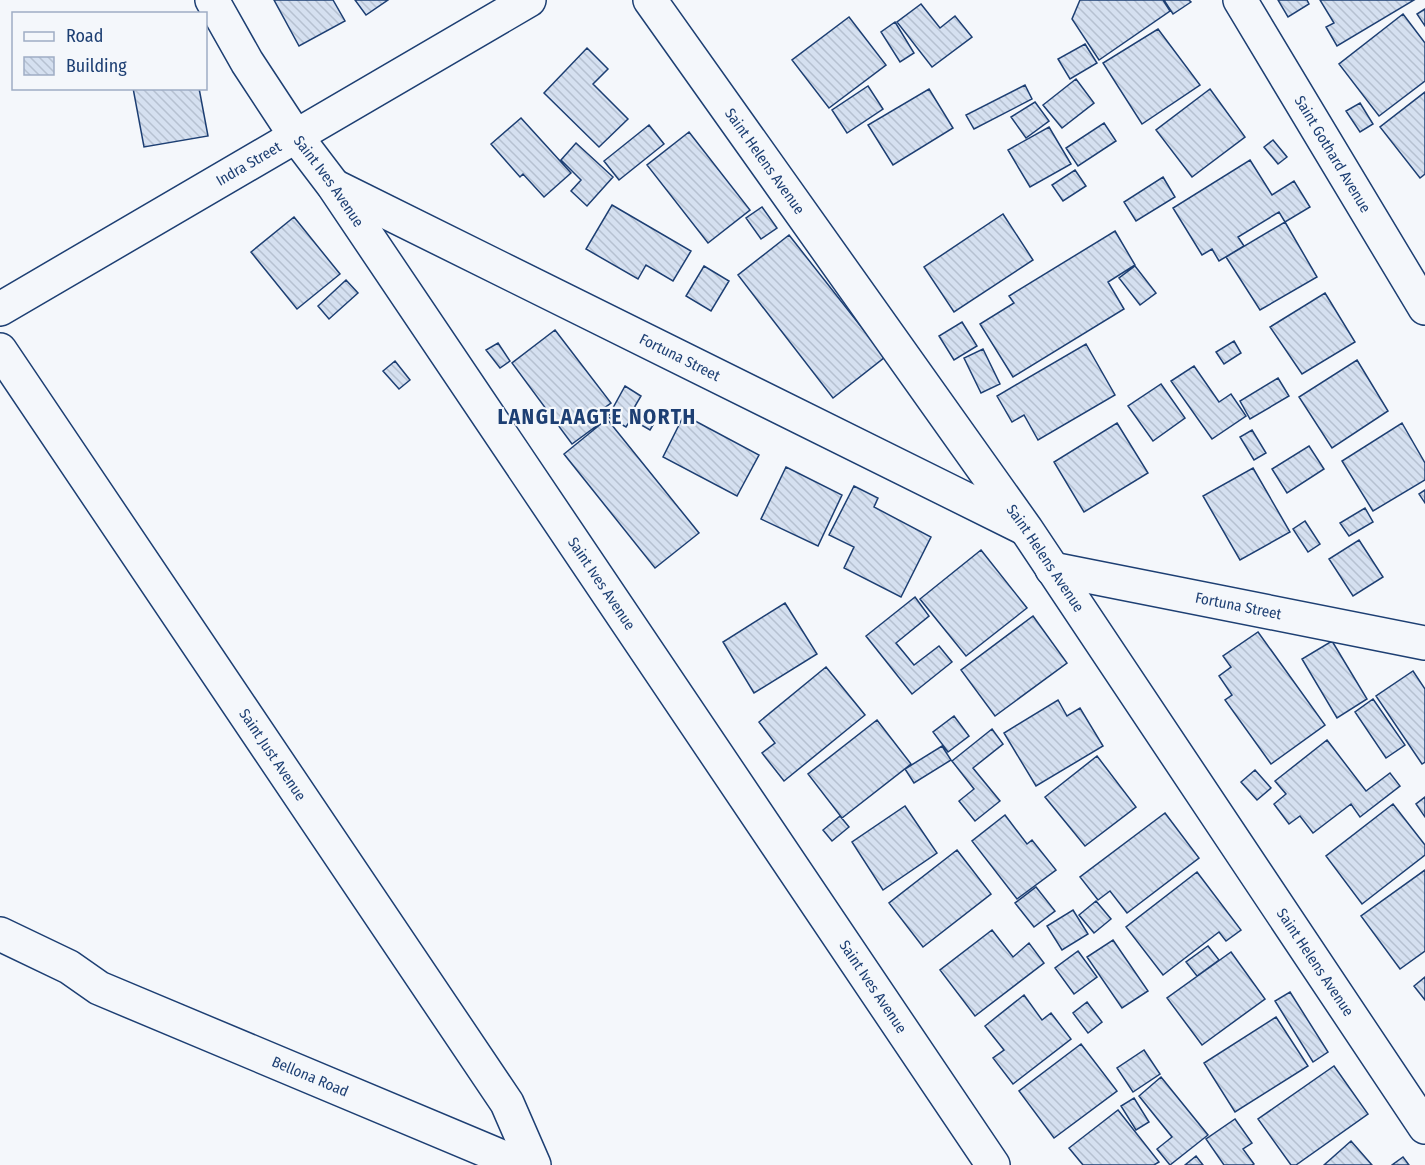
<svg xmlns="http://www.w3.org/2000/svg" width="1425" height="1165" viewBox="0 0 1425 1165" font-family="'Fira Sans Condensed',sans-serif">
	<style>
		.building { fill: url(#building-back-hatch); stroke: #1d3f73; stroke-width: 1.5 }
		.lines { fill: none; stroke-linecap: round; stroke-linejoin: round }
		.minor-casing { stroke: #1d3f73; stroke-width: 36 }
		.minor { stroke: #f4f7fb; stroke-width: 33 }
		.labels { text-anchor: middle; stroke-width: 4.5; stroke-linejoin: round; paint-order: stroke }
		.street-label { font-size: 15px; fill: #1d3f73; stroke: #f4f7fb }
		.district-label { font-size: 21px; font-weight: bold; letter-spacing: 1.5px; fill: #1d3f73; stroke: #f4f7fb }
	</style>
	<defs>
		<pattern id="building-back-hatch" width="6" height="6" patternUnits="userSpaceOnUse" patternTransform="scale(1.5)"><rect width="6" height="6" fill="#d5e0f0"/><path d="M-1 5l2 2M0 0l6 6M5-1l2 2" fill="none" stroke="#b6c1d1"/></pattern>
	</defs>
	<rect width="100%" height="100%" fill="#f4f7fb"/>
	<!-- building -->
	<path class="building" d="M274,0H333L345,21L299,46Z
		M355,0H388L366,15Z
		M1080,0H1163L1170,11L1099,60L1072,19Z
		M1164,0H1189L1191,2L1173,14Z
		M1278,0H1307L1309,4L1288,17Z
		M1320,0H1414L1337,46L1326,27L1334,23Z
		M921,4L940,28L955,16L972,37L932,67L897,22Z
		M1425,9V26L1417,14Z
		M1403,14L1425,43V81L1379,116L1339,64Z
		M849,17L886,65L829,108L792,60Z
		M895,22L914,53L900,62L881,32Z
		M1158,29L1200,85L1142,124L1103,63Z
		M1085,44L1097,63L1070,79L1058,59Z
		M587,48L608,69L593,84L628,119L599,147L544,93Z
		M1076,79L1094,103L1062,128L1043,105Z
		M1025,85L1032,99L974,129L966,115Z
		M868,86L883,109L847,133L832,110Z
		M133,88H199L208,136L144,147Z
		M929,89L953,128L893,165L868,125Z
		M1210,89L1245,137L1192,177L1156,130Z
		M1425,92V174L1420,178L1380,127Z
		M1035,102L1049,121L1026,138L1011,117Z
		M1360,103L1373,124L1360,132L1346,111Z
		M521,118L571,173L544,197L523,174L520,177L491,144Z
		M1104,123L1116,141L1078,166L1066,148Z
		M649,125L664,144L619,180L604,161Z
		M1049,127L1071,164L1030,187L1008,150Z
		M689,132L750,210L708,243L647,165Z
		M1273,140L1287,157L1278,164L1264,147Z
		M576,143L613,177L587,206L571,191L581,180L561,160Z
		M1250,160L1272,195L1294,181L1310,207L1285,222L1279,212L1238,237L1244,246L1219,261L1212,249L1202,255L1173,208Z
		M1075,170L1086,186L1063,201L1052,185Z
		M1163,177L1175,197L1136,221L1124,202Z
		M612,205L691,251L673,281L646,265L638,279L586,249Z
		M762,207L777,228L761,239L746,218Z
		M1003,214L1033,260L954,312L924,267Z
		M294,217L340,274L297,309L251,252Z
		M1285,222L1317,277L1260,310L1226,257Z
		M1115,231L1135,265L1108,282L1124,309L1013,377L980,324L1014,303L1009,296Z
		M789,235L885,357L833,398L738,275Z
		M704,266L729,281L711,311L686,296Z
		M1135,266L1156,293L1140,305L1119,278Z
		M346,280L358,293L329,319L318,306Z
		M1325,293L1355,342L1302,374L1270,327Z
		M962,322L977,346L954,360L939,336Z
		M555,330L611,403L593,416L599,424L572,444L512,363Z
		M1234,341L1241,353L1224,364L1216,352Z
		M498,343L510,361L500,368L486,350Z
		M1086,344L1115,395L1038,440L1024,415L1012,422L997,396Z
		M983,349L1000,384L981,393L964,358Z
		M1357,360L1388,411L1332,448L1299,397Z
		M395,361L410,380L399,389L383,371Z
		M1194,366L1219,402L1231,394L1246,416L1212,439L1171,381Z
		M1278,378L1289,396L1250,419L1240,401Z
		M1161,384L1185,418L1153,441L1128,406Z
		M625,386L641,396L631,413L653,425L650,430L631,419L626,427L608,417Z
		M684,415L759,455L737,496L663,457Z
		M607,419L699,533L655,568L564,454Z
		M1117,423L1148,473L1084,512L1054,462Z
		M1402,423L1425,463V480L1373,511L1342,461Z
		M1252,430L1266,453L1254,460L1240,437Z
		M1309,446L1324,469L1287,493L1272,469Z
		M786,467L842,495L818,546L761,519Z
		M1253,468L1290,532L1240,560L1203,496Z
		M854,486L878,498L874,507L931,537L901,597L844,568L854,547L829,535Z
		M1425,490V503L1419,494Z
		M1365,508L1373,522L1349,536L1340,523Z
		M1305,521L1320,544L1308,552L1293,529Z
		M1359,540L1383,577L1353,596L1329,559Z
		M981,550L1027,608L966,656L920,599Z
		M915,597L929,616L896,643L914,665L939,646L952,662L912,694L866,636Z
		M785,603L817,654L754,693L723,642Z
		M1033,616L1067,663L995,716L961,670Z
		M1258,632L1325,725L1271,764L1225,700L1232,695L1219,676L1231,667L1223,656Z
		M1332,641L1367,699L1337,718L1302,659Z
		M826,667L865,715L784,781L762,753L775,743L759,722Z
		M1413,671L1425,689V762L1422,764L1376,696Z
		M1373,699L1405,745L1386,758L1355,712Z
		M1058,700L1067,716L1080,708L1103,746L1036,786L1004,733Z
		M954,716L969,736L948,752L933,732Z
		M877,720L911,764L842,818L808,774Z
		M992,729L1003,744L973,768L1000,801L975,821L959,801L974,789L952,761Z
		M1327,740L1366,791L1390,773L1400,786L1360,817L1351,804L1313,833L1300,816L1289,824L1274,804L1286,794L1275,781Z
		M942,746L951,760L914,783L905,769Z
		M1097,756L1136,807L1085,846L1045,797Z
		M1255,770L1271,788L1257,800L1241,782Z
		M1425,797V817L1416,804Z
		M1393,804L1425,845V855L1362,904L1326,856Z
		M905,806L937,853L883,890L852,842Z
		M1165,813L1199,858L1127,913L1110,891L1098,900L1080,877Z
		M1005,815L1027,844L1032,840L1056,870L1017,899L972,841Z
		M840,816L849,827L832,841L823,830Z
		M957,850L991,894L923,947L889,903Z
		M1425,870V951L1400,969L1361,916Z
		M1197,872L1241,930L1226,941L1219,932L1163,975L1126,927Z
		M1036,887L1055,911L1034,927L1015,903Z
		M1096,901L1111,919L1094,933L1079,915Z
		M1073,910L1088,934L1062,950L1047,926Z
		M992,930L1013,957L1029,943L1044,963L975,1016L940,970Z
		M1113,940L1148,991L1122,1008L1087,957Z
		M1208,946L1219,960L1197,976L1186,962Z
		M1078,951L1097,977L1074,994L1055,968Z
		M1231,952L1265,999L1202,1045L1167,998Z
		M1425,977V1000L1414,986Z
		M1290,992L1328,1052L1313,1062L1275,1001Z
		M1024,995L1042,1020L1051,1013L1071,1039L1013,1084L993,1058L1004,1050L985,1026Z
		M1087,1002L1102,1022L1088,1033L1073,1013Z
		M1276,1017L1308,1066L1235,1112L1204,1063Z
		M1081,1044L1117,1091L1054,1138L1019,1091Z
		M1144,1050L1160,1074L1133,1092L1117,1068Z
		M1334,1066L1368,1114L1296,1165H1291L1258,1119Z
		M1161,1077L1208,1135L1170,1165L1157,1149L1172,1137L1139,1096Z
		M1134,1098L1149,1122L1136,1130L1121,1106Z
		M1118,1110L1159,1162L1154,1165H1083L1069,1148Z
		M1235,1119L1252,1143L1243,1149L1254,1164L1252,1165H1224L1206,1139Z
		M1351,1141L1372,1165H1324Z
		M1196,1156L1203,1165H1185Z
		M1403,1157L1409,1165H1392Z"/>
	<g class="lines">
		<defs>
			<g id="minor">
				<path id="s1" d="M212,0L247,62L295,135L333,185L993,1165"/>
				<path id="s2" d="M650,0L1026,529L1425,1127"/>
				<path id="s3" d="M1240,0L1425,308"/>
				<path id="s4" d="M334,186L1022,527"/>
				<path id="s5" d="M0,309L529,0"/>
				<path id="s6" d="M0,350L507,1103L534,1165"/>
				<path id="s7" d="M1052,569L1425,643"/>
				<path id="s8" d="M0,934L69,967L99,988L521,1165"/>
			</g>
		</defs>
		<!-- minor casing -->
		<use href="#minor" class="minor-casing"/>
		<!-- minor -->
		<use href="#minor" class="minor"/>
	</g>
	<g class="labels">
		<!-- street labels -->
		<g class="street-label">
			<text dy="5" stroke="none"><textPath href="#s3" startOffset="180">Saint Gothard Avenue</textPath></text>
			<text dy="5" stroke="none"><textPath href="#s2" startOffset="198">Saint Helens Avenue</textPath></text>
			<text dy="5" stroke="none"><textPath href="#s5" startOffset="288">Indra Street</textPath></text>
			<text dy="5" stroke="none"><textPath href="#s1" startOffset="216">Saint Ives Avenue</textPath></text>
			<text dy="5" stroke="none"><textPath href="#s4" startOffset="386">Fortuna Street</textPath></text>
			<text dy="5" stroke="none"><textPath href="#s2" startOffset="684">Saint Helens Avenue</textPath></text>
			<text dy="5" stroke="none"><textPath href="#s1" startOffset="702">Saint Ives Avenue</textPath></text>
			<text dy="5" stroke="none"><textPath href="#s7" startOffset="190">Fortuna Street</textPath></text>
			<text dy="5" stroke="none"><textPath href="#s6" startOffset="488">Saint Just Avenue</textPath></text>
			<text dy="5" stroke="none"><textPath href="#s2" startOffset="1170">Saint Helens Avenue</textPath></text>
			<text dy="5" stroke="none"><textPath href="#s1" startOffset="1188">Saint Ives Avenue</textPath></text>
			<text dy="5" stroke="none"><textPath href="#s8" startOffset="342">Bellona Road</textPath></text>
		</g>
		<!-- district labels -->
		<g class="district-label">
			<text x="597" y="424">LANGLAAGTE NORTH</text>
		</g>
	</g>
	<!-- legend -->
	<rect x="12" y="12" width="195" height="78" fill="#f4f7fb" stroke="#9eadc5" stroke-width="1.5"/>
	<rect x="24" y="32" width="30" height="9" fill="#f4f7fb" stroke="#9eadc5" stroke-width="1.5"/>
	<text x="66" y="42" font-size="18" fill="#1d3f73">Road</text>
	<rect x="24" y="57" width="30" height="18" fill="url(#building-back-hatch)" stroke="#9eadc5" stroke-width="1.5"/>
	<text x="66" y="72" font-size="18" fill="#1d3f73">Building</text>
</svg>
